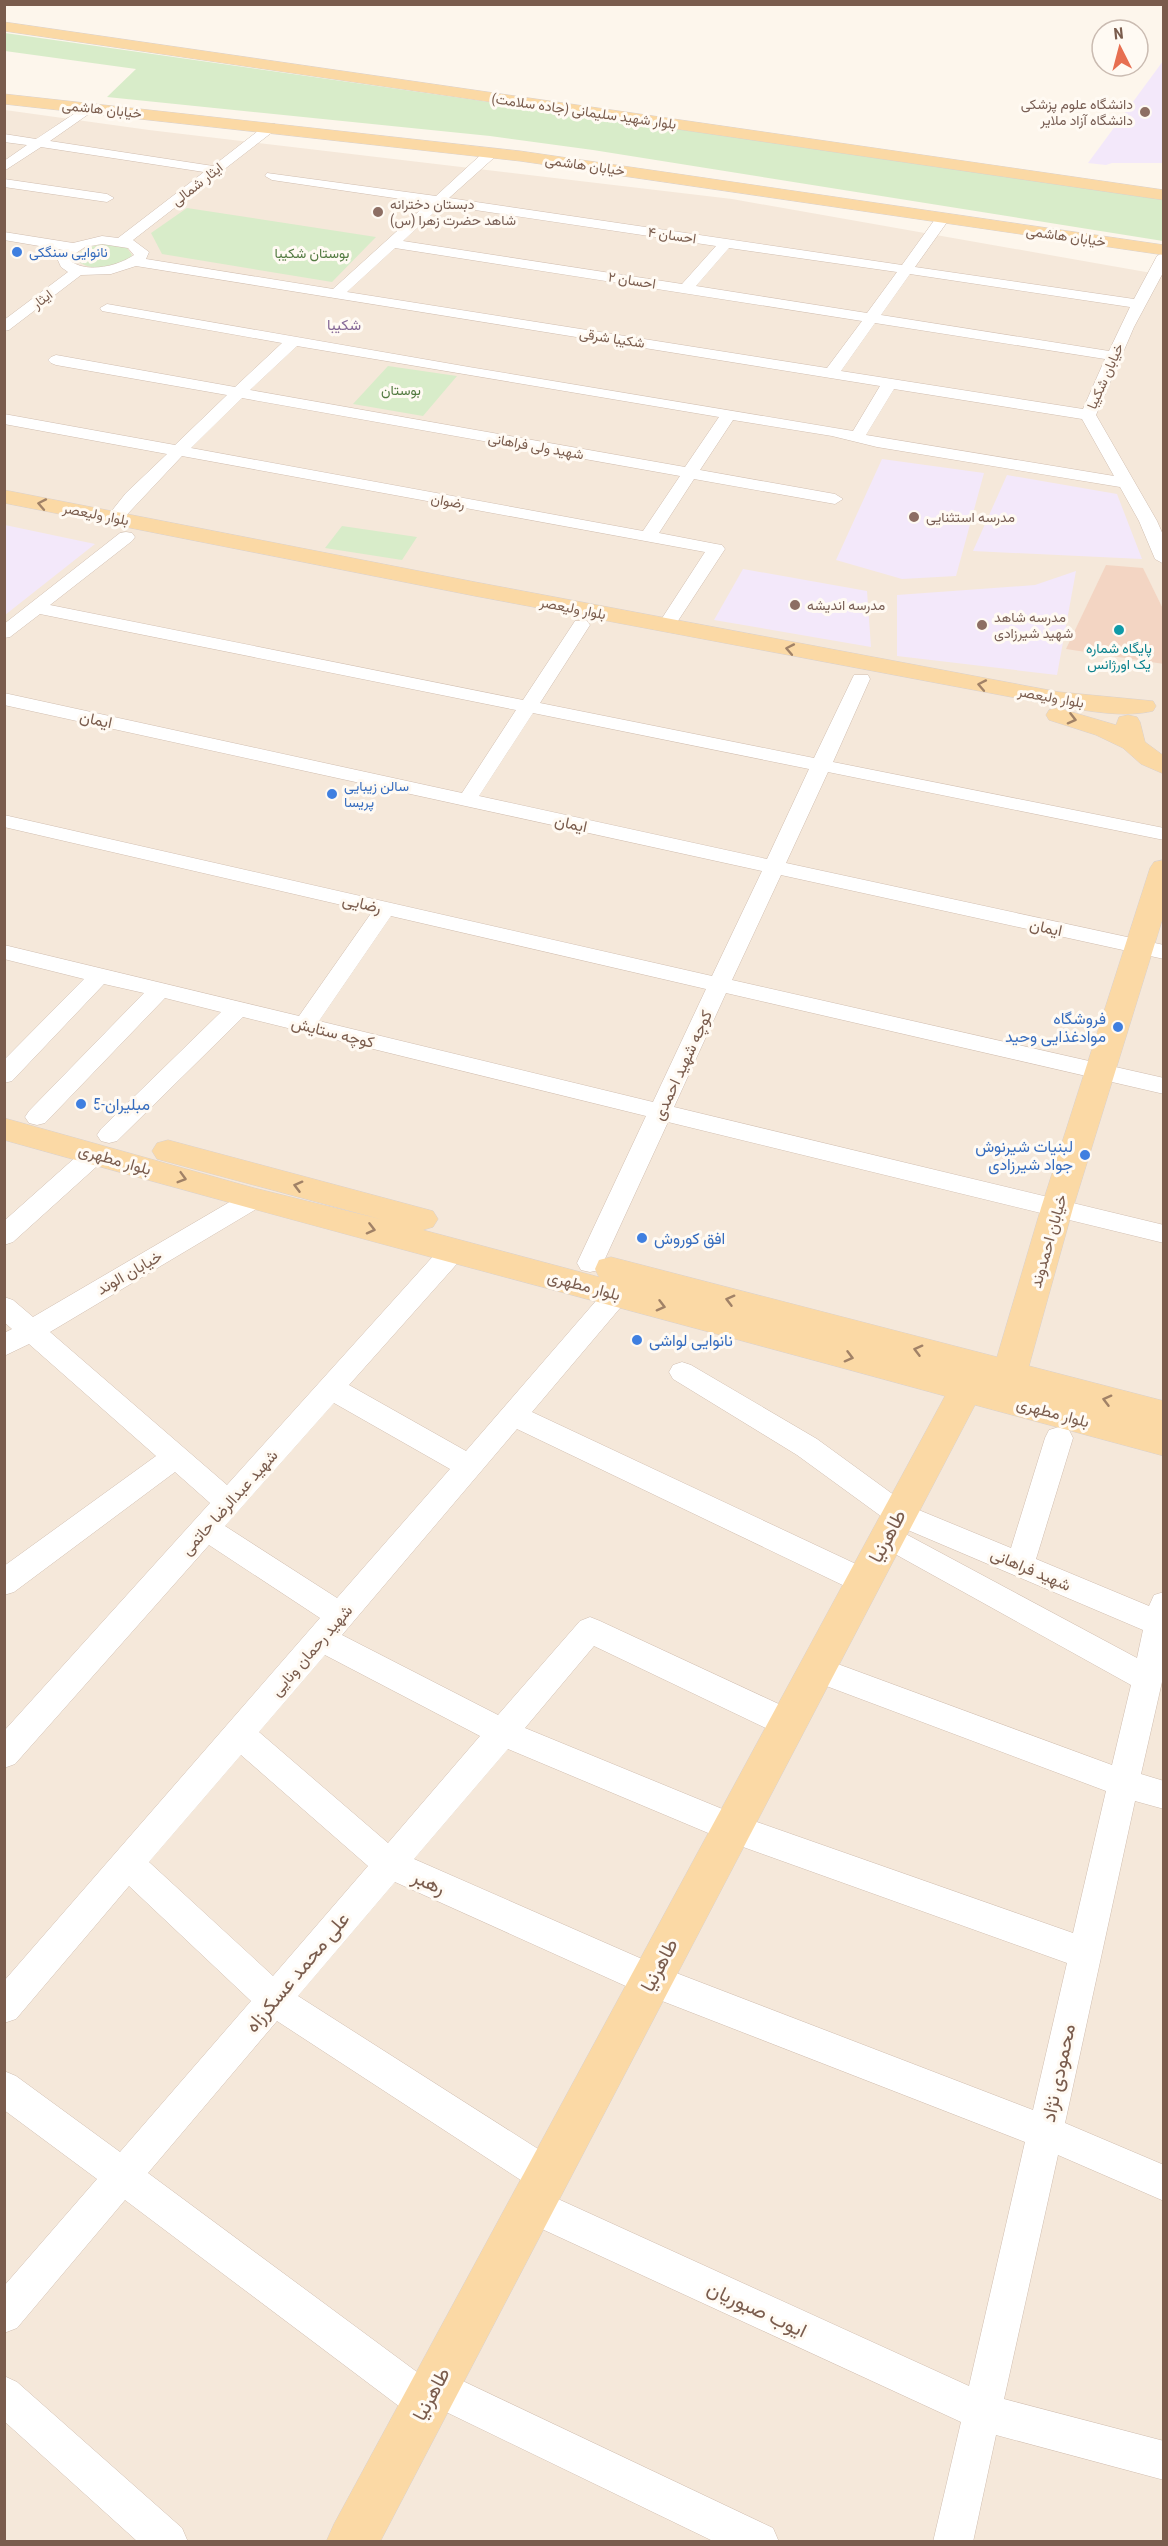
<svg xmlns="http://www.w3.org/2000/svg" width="1168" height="2546" viewBox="0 0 1168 2546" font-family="'Roboto Condensed',Vazirmatn,sans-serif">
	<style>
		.residential { fill: #f5e8da }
		.education { fill: #f3e8fa }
		.green { fill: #d8ecc9 }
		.building { fill: #f3d5c3 }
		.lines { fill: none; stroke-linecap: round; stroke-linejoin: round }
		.minor-casing { stroke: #d1beb0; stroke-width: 1 }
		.major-casing { stroke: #dad1cd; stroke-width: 1 }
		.minor { fill: #fff; fill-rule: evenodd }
		.major { fill: #fbd9a5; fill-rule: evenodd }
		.oneway { stroke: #a18267 }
		.education-dot { fill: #8d6e63; stroke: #fffaf3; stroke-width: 2 }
		.shop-dot { fill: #3f7fe0; stroke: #fffaf3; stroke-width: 2 }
		.culture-dot { fill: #0f9aa8; stroke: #fffaf3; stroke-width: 2 }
		.labels { text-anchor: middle; stroke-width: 6; stroke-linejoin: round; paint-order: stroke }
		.far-education-label { font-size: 14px; fill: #785e54; stroke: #fffaf3; text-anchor: start }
		.far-street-label { font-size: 14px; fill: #7a5c4d; stroke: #fffaf3 }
		.far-shop-label { font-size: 14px; fill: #366cbe; stroke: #fffaf3; text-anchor: start }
		.far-park-label { font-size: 14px; fill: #537a41; stroke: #fffaf3 }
		.far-culture-label { font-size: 14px; fill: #0d838f; stroke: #fffaf3 }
		.far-neighbourhood-label { font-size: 15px; fill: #846695; stroke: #fffaf3 }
		.street-label { font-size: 16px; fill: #7a5c4d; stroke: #fffaf3 }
		.shop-label { font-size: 16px; fill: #366cbe; stroke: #fffaf3; text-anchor: start }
		.near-street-label { font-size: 20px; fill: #7a5c4d; stroke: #fffaf3 }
	</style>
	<rect width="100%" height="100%" fill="#fdf6ec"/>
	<!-- residential -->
	<path class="residential" d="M5,110L149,130L732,199L1163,275V2541L5,2542Z"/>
	<!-- education -->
	<path class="education" d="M1163,61V163H1112L1106,165L1088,163Z
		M882,459L984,473L956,576L902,579L836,560Z
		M1007,475L1117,494L1142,559L973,551Z
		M5,525L95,544L5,615Z
		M743,569L867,591L871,647L714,620Z
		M1076,571L1057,675L897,656V595L1035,585Z"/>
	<!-- green -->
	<path class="green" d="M5,33L1163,198V241L593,150L490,136L107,97L136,69L5,51Z
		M187,208L376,237L332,282L162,254L151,233Z
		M103,244L127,248L132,255C122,270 86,273 75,258L76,255L86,248Z
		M388,366L457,376L423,416L353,404Z
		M342,526L417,537L402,560L325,548Z"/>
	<!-- building -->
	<path class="building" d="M1106,565L1143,568L1164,611V664L1066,649Z"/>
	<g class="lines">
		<defs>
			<path id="minor" d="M89,104L93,105L95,108L93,111L50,141L213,166L267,124H275L277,127L275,130L133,240L149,252L146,259L333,289L428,203L272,180L265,176L267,173L436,196L487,149H497L498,152L497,155L449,198L902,265L938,215L943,214L950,218L915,267L1134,299L1157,256L1164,252V271L1134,327L1096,415L1157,521L1164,537V564L1155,559L1139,521L1120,487L877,447L832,436L733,420L700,470L835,494L843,499L835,504L694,479L659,533L716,544L722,545L725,549L672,630H660L657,626L705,552L182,456L120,522H108L106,518L126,493L167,454L4,424V414L175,445L227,395L56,365L51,363L48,360L51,357L56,355L235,387L282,343L102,311L100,308L107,304L469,367L853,431L880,386L136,266L111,274L81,275L9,330L4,331V320L68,272L61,267L56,256L63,250L4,240V232L73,243L102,236L118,238L204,172L41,147L4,171V161L27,145L4,142V134L36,139ZM442,205L716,246L682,284L403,241ZM102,244L128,248L134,255C118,266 89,273 72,262L70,257L85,247ZM395,248L862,321L827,368L347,292ZM729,248L897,272L867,313L696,286ZM910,274L1130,307L1109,351L881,315ZM875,323L1105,359L1083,409L841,371ZM297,346L719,417L685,467L250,390ZM894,389L1082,419L1114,476L866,435ZM242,398L680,476L643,531L191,448Z
				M4,179L107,194L114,198L107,202L4,187Z
				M126,532L132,533L135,537L132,541L50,605L523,700L575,621H587L590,625L540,703L814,758L852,679L854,675H868L870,679L833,762L1164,828V840L828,772L786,863L1164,945V959L781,875L732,980L1164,1078V1094L726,993L674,1107L1164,1225V1243L668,1122L603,1263L599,1270L590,1272L581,1270L577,1263L646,1116L243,1017L117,1141L109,1143L101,1141L97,1135L101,1129L221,1012L165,998L45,1123L37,1125L29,1123L25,1117L29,1111L144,993L104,984L12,1081L4,1083V1060L84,979L4,959V945L299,1016L372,912L4,827V815L712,976L762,871L4,705V693L462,793L516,710L40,614L10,637L4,638V624L120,533ZM533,713L809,769L767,859L479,796ZM391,916L706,989L653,1102L319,1021Z
				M96,1145L105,1147L108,1153L105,1159L13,1242L4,1245V1221L87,1147Z
				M254,1190L263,1193L266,1199L263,1205L50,1332L227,1485L445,1243L454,1241L463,1243L467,1250L463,1257L349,1385L466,1451L608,1287L617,1284L626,1287L630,1294L626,1301L532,1412L873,1572L877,1581L873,1590L863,1593L853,1590L517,1429L342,1635L498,1715L580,1621L590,1617L600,1621L796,1712L800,1722L796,1732L785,1736L774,1732L594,1646L525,1728L737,1815L1073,1933L1106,1791L805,1678L801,1669L805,1660L816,1656L1112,1765L1131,1685L877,1544L873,1536L877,1528L887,1524L1137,1658L1143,1630L889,1522L797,1455L673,1379L669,1372L673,1365L682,1362L691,1365L817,1439L909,1506L1011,1548L1045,1438L1049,1430L1059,1427L1069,1430L1073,1438L1036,1559L1149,1606L1154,1595L1164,1592V1673L1141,1774L1164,1781V1809L1135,1801L1065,2123L1164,2165V2201L1058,2155L1004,2399L1164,2441V2480L996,2435L973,2542H933L961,2422L518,2218L513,2205L518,2192L533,2188L277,2021L148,2173L421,2375L435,2368L448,2374L773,2528L779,2542H715L442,2410L440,2416L426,2421L412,2416L125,2200L17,2328L4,2333V2286L97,2179L4,2110V2071L16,2076L120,2152L251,2001L129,1886L16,2019L4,2023V1981L320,1618L209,1545L15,1764L4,1768V1731L210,1503L175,1472L14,1592L4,1595V1566L156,1456L29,1344L4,1356V1333L12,1329L4,1322V1297L13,1300L33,1317L245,1193ZM334,1403L450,1469L337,1598L225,1526ZM325,1655L480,1736L388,1843L259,1732ZM508,1749L732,1843L1067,1963L1033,2110L658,1966L414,1859ZM241,1755L368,1866L273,1976L149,1862ZM395,1882L639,1992L1025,2142L969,2386L547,2194L560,2189L565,2176L560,2163L298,1996Z
				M4,2376L17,2382L182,2528L188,2542H138L4,2421Z"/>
			<path id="major" d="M4,22L1164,190V200L4,31Z
				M4,94L520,151L1164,245V255L520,161L4,104Z
				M4,490L475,582L1059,692L1153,701L1156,706L1153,711C1124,718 1088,711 1059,706L475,596L4,503Z
				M1058,708L1116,725L1119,717L1128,715L1137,717L1140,722L1145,742L1164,756V774L1141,764L1123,748L1096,735L1049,720L1046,715L1049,710Z
				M1164,860V914L1073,1208L1029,1366L1164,1401V1456L975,1405L380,2542H326L334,2524L945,1396C631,1310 317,1228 4,1140V1118L254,1188L380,1219L157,1159L152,1151L157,1143L168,1140L433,1211L438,1219L433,1227L423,1230L599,1277L595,1269L599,1260L611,1257L997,1357L1041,1208L1150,868L1154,862Z"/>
		</defs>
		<!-- minor casing -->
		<use href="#minor" class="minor-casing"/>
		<!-- major casing -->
		<use href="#major" class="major-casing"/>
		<!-- minor -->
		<use href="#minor" class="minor"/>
		<!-- major -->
		<use href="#major" class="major"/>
	</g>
	<!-- one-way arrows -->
	<defs><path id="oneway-chevron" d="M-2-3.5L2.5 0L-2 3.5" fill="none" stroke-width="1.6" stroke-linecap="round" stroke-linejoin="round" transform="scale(1.5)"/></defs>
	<g class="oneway">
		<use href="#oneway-chevron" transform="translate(42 504) rotate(-169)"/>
		<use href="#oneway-chevron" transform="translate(790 649) rotate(-169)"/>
		<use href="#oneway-chevron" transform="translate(982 685) rotate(-169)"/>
		<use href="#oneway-chevron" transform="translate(1072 719) rotate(14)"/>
		<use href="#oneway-chevron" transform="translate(182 1178) rotate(16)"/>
		<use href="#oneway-chevron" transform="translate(298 1186) rotate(-165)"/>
		<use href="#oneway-chevron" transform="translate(371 1229) rotate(14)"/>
		<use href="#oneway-chevron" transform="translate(730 1300) rotate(-165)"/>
		<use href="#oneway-chevron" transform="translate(661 1306) rotate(15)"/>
		<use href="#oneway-chevron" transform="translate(918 1350) rotate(-165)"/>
		<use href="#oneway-chevron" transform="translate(849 1357) rotate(15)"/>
		<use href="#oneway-chevron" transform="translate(1107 1400) rotate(-165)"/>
	</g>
	<!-- markers -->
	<g class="education-dot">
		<circle cx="1145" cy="112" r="6"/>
		<circle cx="378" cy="212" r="6"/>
		<circle cx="914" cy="517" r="6"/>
		<circle cx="795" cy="605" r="6"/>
		<circle cx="982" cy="625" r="6"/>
	</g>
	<g class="shop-dot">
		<circle cx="17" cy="252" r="6"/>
		<circle cx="332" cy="794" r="6"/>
		<circle cx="1118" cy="1027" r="6"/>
		<circle cx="81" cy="1104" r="6"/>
		<circle cx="1085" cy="1155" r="6"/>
		<circle cx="642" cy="1238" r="6"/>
		<circle cx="637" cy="1340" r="6"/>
	</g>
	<circle class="culture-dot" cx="1119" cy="630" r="6"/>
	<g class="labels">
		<!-- far-education labels -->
		<g class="far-education-label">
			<text x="1133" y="109" text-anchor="end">دانشگاه علوم پزشکی<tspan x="1133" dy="16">دانشگاه آزاد ملایر</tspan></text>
			<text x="390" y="209">دبستان دخترانه<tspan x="390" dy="16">شاهد حضرت زهرا (س)</tspan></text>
			<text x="926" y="522">مدرسه استثنایی</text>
			<text x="807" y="610">مدرسه اندیشه</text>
			<text x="994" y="622">مدرسه شاهد<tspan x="994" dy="16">شهید شیرزادی</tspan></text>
		</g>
		<!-- far-street labels -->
		<g class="far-street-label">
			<text transform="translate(102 109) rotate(6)" y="5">خیابان هاشمی</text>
			<text transform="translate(584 111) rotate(8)" y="5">بلوار شهید سلیمانی (جاده سلامت)</text>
			<text transform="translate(585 165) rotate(8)" y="5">خیابان هاشمی</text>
			<text transform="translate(197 184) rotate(-38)" y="5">ایثار شمالی</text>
			<text transform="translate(672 235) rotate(8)" y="5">احسان ۴</text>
			<text transform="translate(1066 236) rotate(8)" y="5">خیابان هاشمی</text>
			<text transform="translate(632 280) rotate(9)" y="5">احسان ۲</text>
			<text transform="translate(42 299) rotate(-37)" y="5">ایثار</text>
			<text transform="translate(612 338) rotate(9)" y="5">شکیبا شرقی</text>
			<text transform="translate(1105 376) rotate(-66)" y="5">خیابان شکیبا</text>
			<text transform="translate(536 446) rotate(10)" y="5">شهید ولی فراهانی</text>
			<text transform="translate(448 501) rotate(10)" y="5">رضوان</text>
			<text transform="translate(96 514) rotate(11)" y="5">بلوار ولیعصر</text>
			<text transform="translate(573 608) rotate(11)" y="5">بلوار ولیعصر</text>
			<text transform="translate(1051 697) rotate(10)" y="5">بلوار ولیعصر</text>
		</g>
		<!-- far-shop labels -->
		<g class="far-shop-label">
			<text x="29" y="257">نانوایی سنگکی</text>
			<text x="344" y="791">سالن زیبایی<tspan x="344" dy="16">پریسا</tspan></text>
		</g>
		<!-- far-park labels -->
		<g class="far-park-label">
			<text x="312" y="258">بوستان شکیبا</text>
			<text x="401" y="395">بوستان</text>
		</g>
		<!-- far-culture labels -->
		<g class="far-culture-label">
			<text x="1119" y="653">پایگاه شماره<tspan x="1119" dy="16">یک اورژانس</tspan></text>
		</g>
		<!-- far-neighbourhood labels -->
		<g class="far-neighbourhood-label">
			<text x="344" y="330">شکیبا</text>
		</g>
		<!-- street labels -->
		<g class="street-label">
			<text transform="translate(96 719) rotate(12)" y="6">ایمان</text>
			<text transform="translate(571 823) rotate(12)" y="6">ایمان</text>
			<text transform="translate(362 903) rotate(13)" y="6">رضایی</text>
			<text transform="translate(1046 927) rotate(12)" y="6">ایمان</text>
			<text transform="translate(333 1032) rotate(14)" y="6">کوچه ستایش</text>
			<text transform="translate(682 1065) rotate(-65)" y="6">کوچه شهید احمدی</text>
			<text transform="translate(115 1159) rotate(16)" y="6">بلوار مطهری</text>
			<text transform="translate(1048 1241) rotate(-74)" y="6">خیابان احمدوند</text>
			<text transform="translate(129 1272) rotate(-30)" y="6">خیابان الوند</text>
			<text transform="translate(584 1285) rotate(15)" y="6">بلوار مطهری</text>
			<text transform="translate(1053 1412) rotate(15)" y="6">بلوار مطهری</text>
			<text transform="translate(229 1502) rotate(-48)" y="6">شهید عبدالرضا حاتمی</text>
			<text transform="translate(1031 1569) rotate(23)" y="6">شهید فراهانی</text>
			<text transform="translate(311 1650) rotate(-49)" y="6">شهید رحمان ونایی</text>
		</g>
		<!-- shop labels -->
		<g class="shop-label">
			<text x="1106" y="1024" text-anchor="end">فروشگاه<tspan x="1106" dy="18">موادغذایی وحید</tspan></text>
			<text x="93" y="1110">مبلیران-5</text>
			<text x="1073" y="1152" text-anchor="end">لبنیات شیرنوش<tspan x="1073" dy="18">جواد شیرزادی</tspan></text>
			<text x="654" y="1244">افق کوروش</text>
			<text x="649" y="1346">نانوایی لواشی</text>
		</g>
		<!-- near-street labels -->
		<g class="near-street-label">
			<text transform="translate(887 1536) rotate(-62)" y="7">طاهرنیا</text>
			<text transform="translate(429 1882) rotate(24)" y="7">رهبر</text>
			<text transform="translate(659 1965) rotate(-62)" y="7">طاهرنیا</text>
			<text transform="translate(297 1972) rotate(-50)" y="7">علی محمد عسکرزاه</text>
			<text transform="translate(1058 2073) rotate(-78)" y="7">محمودی نژاد</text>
			<text transform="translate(757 2309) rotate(25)" y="7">ایوب صبوریان</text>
			<text transform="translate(431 2394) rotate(-62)" y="7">طاهرنیا</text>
		</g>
	</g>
	<!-- border -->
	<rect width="1168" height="2546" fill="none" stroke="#7a5c4d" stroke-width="12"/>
	<!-- north arrow -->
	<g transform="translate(1120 48) rotate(354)"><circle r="28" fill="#fffaf3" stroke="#cabbb1" stroke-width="1.5"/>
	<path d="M0-4.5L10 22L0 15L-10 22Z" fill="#e76f51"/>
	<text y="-9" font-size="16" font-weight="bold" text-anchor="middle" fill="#7a5c4d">N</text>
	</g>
</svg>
